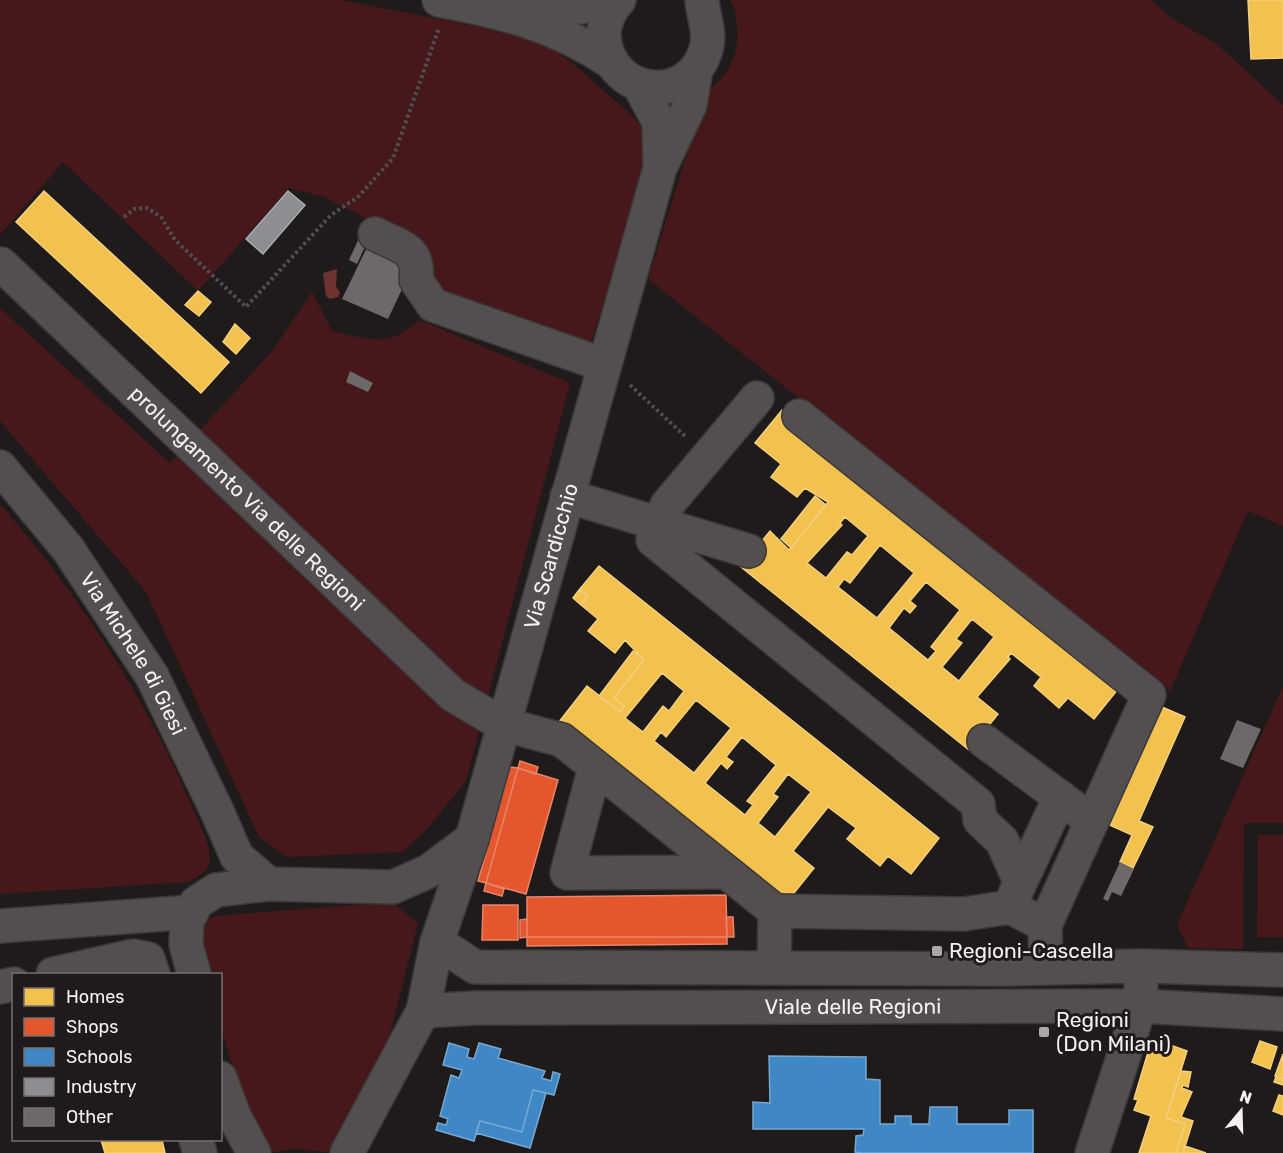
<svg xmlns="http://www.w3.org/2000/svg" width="1283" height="1153" viewBox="0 0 1283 1153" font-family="Rubik,sans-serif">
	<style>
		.green { fill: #46181a }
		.water { fill: #6f3233 }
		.homes { fill: #f2c14e; stroke: #f3cf7f; stroke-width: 1.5; fill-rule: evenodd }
		.shops { fill: #e4572e; stroke: #e98568; stroke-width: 1.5 }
		.schools { fill: #3f88c5; stroke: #76a8d2; stroke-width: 1.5 }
		.industry { fill: #8d8d92; stroke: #acabae; stroke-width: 1.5 }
		.building { fill: #6d6969 }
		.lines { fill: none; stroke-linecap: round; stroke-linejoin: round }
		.minor-casing { stroke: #3b3838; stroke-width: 36 }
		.path { stroke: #4f4d4d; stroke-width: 4; stroke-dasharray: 3 3; stroke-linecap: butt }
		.minor { stroke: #524f4e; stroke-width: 33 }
		.poi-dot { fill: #aaa6a5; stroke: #201a1a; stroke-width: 2 }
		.labels { text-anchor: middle; stroke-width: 6; stroke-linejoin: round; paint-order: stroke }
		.street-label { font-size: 21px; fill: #f5f1f0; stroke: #201a1a }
		.poi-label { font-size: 21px; fill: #f5f1f0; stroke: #201a1a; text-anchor: start }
	</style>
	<rect width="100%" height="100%" fill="#1f1b1b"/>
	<!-- green -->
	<path class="green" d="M0,0H341L517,34L536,41L553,49L571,62L629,113C644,126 648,137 649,156L587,356L450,300L407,240L325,197L289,188L198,291L63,162L0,235Z
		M731,0H1151L1171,18L1217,44L1283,105V526L1248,511L1170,691L648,279L706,92C738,71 744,34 731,0Z
		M312,292L332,331C370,339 388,349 419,320L570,383L466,781L427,829L402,852L287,857L259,837L146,592L0,421V308L170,463L273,350Z
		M0,504C76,591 143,693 189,800C196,817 208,837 210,856C211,870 199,877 188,882L0,894Z
		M1283,686V823H1244L1243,949L1188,948L1177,925Z
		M1258,835H1283V937H1257Z
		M392,902L418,923L381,1070L335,1153L297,1149L266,1153L242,1098L222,1031L220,974H208L201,926L214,916Z"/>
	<!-- water -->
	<path class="water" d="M337,269L336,286L340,293L338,297L330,299L326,296L323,273Z"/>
	<!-- homes -->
	<path class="homes" d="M1248,0H1283V58L1251,59Z
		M44,191L229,362L201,393L16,222Z
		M198,291L211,302L199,316L185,305Z
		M235,324L250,338L236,354L223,342Z
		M782,410L1122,684L1094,719L1068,698L1059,708L1034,686L1041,677L1011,653L1008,657L1010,659L977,697L998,714L969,750L741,567L770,531L789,550L828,502L805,488L797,497L771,477L781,464L755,443ZM845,517L868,536L852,555L847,552L826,578L807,563L842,525L840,523ZM880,545L914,573L877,618L838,587L844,579L850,583ZM926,582L960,610L931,647L936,651L928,660L889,628L904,608L910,613L916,606L910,601ZM972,619L994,637L959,681L942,667L962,643L956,639Z
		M815,496L826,505L791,548L781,539Z
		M599,566L939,838L911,874L888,856L880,866L847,839L856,828L828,807L793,851L814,868L786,903L559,722L587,686L620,712L624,706L614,698L644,660L625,640L615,653L588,631L598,619L581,605L588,596L579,590ZM662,673L684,691L669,711L663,706L643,732L625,718ZM696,700L731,728L694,773L654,741L661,732L666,737ZM742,737L776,765L747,801L753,805L745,815L705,783L721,763L727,769L733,762L726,757ZM788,774L811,792L775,837L758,823L778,797L773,794Z
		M579,590L588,596L581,605L573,598Z
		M633,651L644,660L614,698L624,706L620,712L599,696Z
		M1162,707L1185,717L1139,821L1153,827L1133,868L1120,862L1132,835L1110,825Z
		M1156,1040L1187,1051L1166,1118L1185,1124L1176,1153H1139L1151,1116L1134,1110L1138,1100L1134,1099L1149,1049L1153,1050Z
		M1260,1041L1277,1047L1270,1069L1252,1062Z
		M1283,1054V1079L1275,1076Z
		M1181,1071L1191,1072L1188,1087L1183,1085L1182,1088L1192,1092L1181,1117L1193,1121L1183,1153H1176L1185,1124L1166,1118Z
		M1276,1077L1283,1079V1085L1274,1082Z
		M1279,1095L1283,1096V1115L1273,1111Z
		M101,1140H162L165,1153H105Z
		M1185,1146L1206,1153H1183Z"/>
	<!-- shops -->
	<path class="shops" d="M520,761L538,767L536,774L518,768Z
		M510,767L518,768L486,883L478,881Z
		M518,768L558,780L526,894L486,883Z
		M486,883L504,889L502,896L484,891Z
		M726,895L727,937H527V897Z
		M483,905H518V940H482Z
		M726,917H733L734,937H727Z
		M527,919V937L520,938V920Z
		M527,937H727V944L527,946Z"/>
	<!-- schools -->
	<path class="schools" d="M449,1043L469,1049L467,1057L474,1059L479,1043L501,1049L498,1058L545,1071L542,1078L551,1081L553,1072L560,1074L554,1095L533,1090L522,1132L480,1121L474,1141L436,1130L438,1123L446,1125L448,1119L440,1116L451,1075L459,1078L462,1070L443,1065Z
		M769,1056L866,1057V1079L880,1080V1124H895V1116H911V1124H929L930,1107H957V1124H1009V1110H1033V1153H862L855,1152L856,1136L863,1135L864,1129H753V1102L770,1103Z
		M533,1090L546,1093L530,1148L476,1133L480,1121L522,1132Z"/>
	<!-- industry -->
	<path class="industry" d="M288,191L305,205L263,254L246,239Z"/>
	<!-- building -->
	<path class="building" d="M360,236L368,240L357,264L349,260Z
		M370,241L413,266L388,319L342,299Z
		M350,371L373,383L368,392L346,382Z
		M1237,720L1261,729L1243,768L1220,759Z
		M1120,862L1134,869L1121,896L1112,892L1108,901L1103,899Z"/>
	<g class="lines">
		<defs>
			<g id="minor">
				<path d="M439,0C503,12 556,25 611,62"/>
				<path d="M619,0C610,9 603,24 604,37C610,99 694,106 707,45C710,31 703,15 702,0"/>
				<path d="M514,12L581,7L603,0"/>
				<path d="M639,85L659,122L660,163"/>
				<path d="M375,234C400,247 420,248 416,280L433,305L604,365"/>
				<path id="s1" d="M1,264L453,695L502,724L562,740L775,911L774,968"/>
				<path d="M757,398L667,505L653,540L978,804L980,820L1002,841L1020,881"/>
				<path d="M799,416L1149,695L1045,925L1046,968"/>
				<path id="s2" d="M0,467L68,549L152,676L217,811L237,857L269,884"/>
				<path d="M567,496L749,551"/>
				<path d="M984,741L1092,821"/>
				<path d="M595,767L567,873L724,872"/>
				<path d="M1015,894L1060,797"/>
				<path d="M775,911L964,914L1010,907L1045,925"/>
				<path d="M0,926L192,912"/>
				<path d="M437,942L475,967L1006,969L1142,966L1283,970"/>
				<path d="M53,974L133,956L148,959L153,974"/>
				<path d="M194,974L186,945L187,921L196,903L216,890L269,884L393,887L429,871L472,839"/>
				<path d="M0,987L14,984"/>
				<path id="s3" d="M423,1011L475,1008L1140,1006L1283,1014"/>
				<path d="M220,1078L235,1118L254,1153"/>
				<path d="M196,1140L200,1153"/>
				<path id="s4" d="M347,1153L423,1011L437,942L472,839L660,168L690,105L696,69"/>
				<path d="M1092,1153L1140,1006L1141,985"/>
			</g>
		</defs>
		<!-- minor casing -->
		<use href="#minor" class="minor-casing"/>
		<!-- path -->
		<path class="path" d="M124,217L134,209L147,208L161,217L175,240L246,307L331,215L359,196L393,158L439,28
			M630,385L687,438"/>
		<!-- minor -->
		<use href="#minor" class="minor"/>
	</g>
	<!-- markers -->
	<g class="poi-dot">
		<rect x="931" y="945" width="12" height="12" rx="3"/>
		<rect x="1038" y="1026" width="12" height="12" rx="3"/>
	</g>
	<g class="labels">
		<!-- street labels -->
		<g class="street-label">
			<text dy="7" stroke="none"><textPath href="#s1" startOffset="340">prolungamento Via delle Regioni</textPath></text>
			<text dy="7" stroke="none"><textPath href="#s4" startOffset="634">Via Scardicchio</textPath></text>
			<text dy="7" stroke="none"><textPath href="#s2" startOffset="230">Via Michele di Giesi</textPath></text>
			<text dy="7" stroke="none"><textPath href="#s3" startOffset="430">Viale delle Regioni</textPath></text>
		</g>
		<!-- poi labels -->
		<g class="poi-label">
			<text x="949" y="958">Regioni-Cascella</text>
			<text x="1056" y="1027">Regioni<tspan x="1056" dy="24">(Don Milani)</tspan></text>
		</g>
	</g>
	<!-- legend -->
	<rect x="12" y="973" width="210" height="168" fill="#201a1a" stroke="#757070" stroke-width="1.5"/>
	<rect x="24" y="988" width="30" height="18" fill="#f2c14e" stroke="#757070" stroke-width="1.5"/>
	<text x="66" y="1003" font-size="18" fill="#f5f1f0">Homes</text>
	<rect x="24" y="1018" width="30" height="18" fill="#e4572e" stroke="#757070" stroke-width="1.5"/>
	<text x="66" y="1033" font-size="18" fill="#f5f1f0">Shops</text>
	<rect x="24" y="1048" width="30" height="18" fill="#3f88c5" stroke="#757070" stroke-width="1.5"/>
	<text x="66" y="1063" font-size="18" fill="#f5f1f0">Schools</text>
	<rect x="24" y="1078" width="30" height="18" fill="#8d8d92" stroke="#757070" stroke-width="1.5"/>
	<text x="66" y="1093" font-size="18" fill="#f5f1f0">Industry</text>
	<rect x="24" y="1108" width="30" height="18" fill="#6d6969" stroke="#757070" stroke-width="1.5"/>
	<text x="66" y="1123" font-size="18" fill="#f5f1f0">Other</text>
	<!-- north arrow -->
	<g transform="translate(1241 1111) rotate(19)" stroke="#201a1a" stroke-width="4.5" paint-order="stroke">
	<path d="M0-4.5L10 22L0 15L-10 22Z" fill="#f5f1f0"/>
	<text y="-9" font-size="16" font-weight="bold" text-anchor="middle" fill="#f5f1f0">N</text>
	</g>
</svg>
